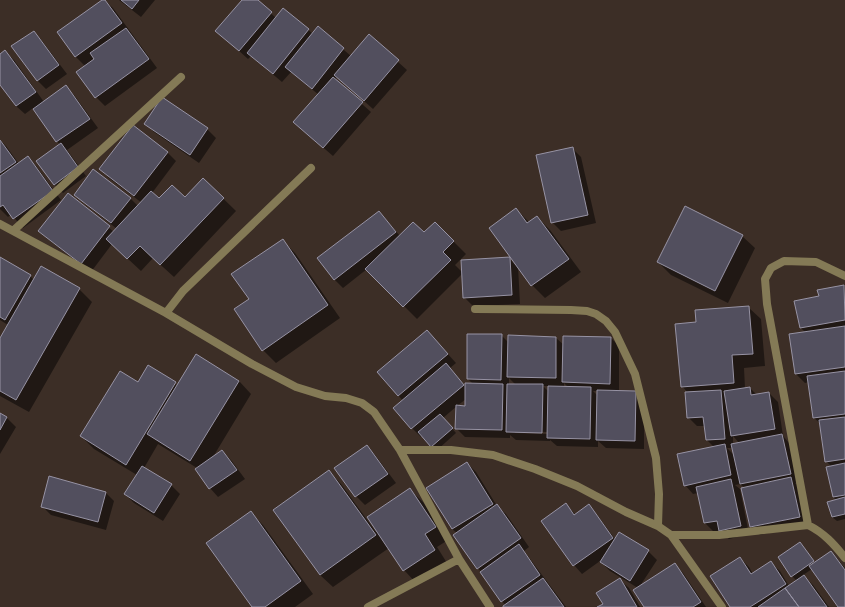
<svg xmlns="http://www.w3.org/2000/svg" width="845" height="607" viewBox="0 0 845 607" font-family="'Sofia Sans Condensed',sans-serif">
	<style>
		.shadow { fill: #0007; fill-rule: evenodd }
		.building { fill: #524f5e; stroke: #9793a4 }
		.lines { fill: none; stroke-linecap: round; stroke-linejoin: round }
		.minor { stroke: #847a56; stroke-width: 8 }
	</style>
	<rect width="100%" height="100%" fill="#3c2e26"/>
	<!-- shadow -->
	<path class="shadow" d="M104,0L113,8L157,68L105,106L96,97L78,72L85,66L76,57L58,33Z
		M119,0H155L141,17Z
		M244,0H256L276,18L284,9L313,34L318,28L351,56L369,36L407,70L373,109L337,77L335,80L371,112L333,156L304,131L319,95L291,72L282,82L251,56L248,59L217,31Z
		M34,32L42,41L67,74L46,89L37,80Z
		M5,52L14,60L44,102L65,87L74,95L98,128L67,150L86,176L63,193L54,184L60,145L33,108L25,114L16,106L0,83V55Z
		M163,98L207,129L216,138L199,163L154,132L145,123Z
		M0,140L6,146L19,164L28,158L36,166L61,200L23,228L11,214L8,217L0,209Z
		M572,148L581,157L596,223L561,231L552,222Z
		M167,152L176,161L152,193L159,200L185,198L203,179L236,211L174,277L153,258L141,271L112,244L91,272L48,239L40,231L68,194L114,232L117,229L84,203L75,195L130,198L138,206L142,203L109,178L101,169Z
		M516,209L529,222L537,217L550,230L581,272L545,298L532,285L518,266L520,304L473,306L464,297L463,273L417,319L367,269L343,288L334,279L379,212L400,236L424,234L435,223L466,254L455,265L463,273L509,258L515,265Z
		M742,236L755,248L728,303L671,275L658,262Z
		M282,240L295,253L340,318L276,363L263,350L250,299Z
		M0,259L30,276L34,280L79,289L92,302L29,412L0,396V340L8,325L0,320Z
		M844,286L845,287V519L837,521L832,517L837,501L833,497L827,468L832,467L826,461L821,424L814,418L809,382L805,383L796,374L806,333L801,328L795,302L820,297Z
		M748,307L761,319L765,366L744,368L745,388H750L757,395L769,393L778,402L783,436L790,444L799,482L795,483L800,487L808,525L760,535L751,527L745,488L740,484L735,485L740,489L749,534L729,539L720,530L714,532L705,523L698,493L693,494L685,485L714,447L707,440L705,426H697L688,417V393L682,386L697,323ZM733,436L740,444L733,445ZM727,448H733L734,455Z
		M427,331L456,363L450,368L466,387L473,384L468,379V335H501L509,343L556,338L564,345L611,338L619,346V392H636L644,401V449L606,448L598,441V447L557,446L550,440V441L516,440L510,435V438L465,437L456,428L457,406L443,418L456,433L436,451L422,436L421,437L412,428L395,408L403,401L379,372ZM509,378L516,385H509ZM564,383L569,388H564ZM543,386H549V392ZM593,391H598V396ZM466,399V407L457,406ZM515,431L547,432V434L515,433Z
		M197,356L239,381L251,394L213,457L222,451L231,460L245,479L218,497L210,488L197,468L158,444L144,468L171,485L180,494L163,521L134,503L125,494L137,475L94,449L81,436L138,383L148,367L178,386Z
		M0,414L7,418L16,427L0,454Z
		M367,446L375,455L396,483L365,505L356,496Z
		M467,463L476,472L497,506L506,514L529,547L524,551L566,607H505V605L478,568L457,533L452,529L427,488Z
		M329,471L341,484L376,532L410,490L423,502L448,540L437,547L447,563L416,583L404,570L389,548L333,587L320,575Z
		M106,493L114,501L106,530L51,515L42,506Z
		M566,505L576,515L589,506L597,515L615,539L648,551L657,560L640,586L674,564L683,573L706,607H645L638,588L610,571L600,561L582,574L574,565Z
		M250,512L263,525L313,594L295,607H253Z
		M800,543L815,563L831,552L845,568V607H839L812,569L803,575L813,585L829,607H731L740,558L749,567L753,574L771,563L780,571L789,586L797,581L792,576Z
		M620,580L629,588L640,607H599L604,604Z"/>
	<!-- building -->
	<path class="building" d="M102,0H105L122,23L75,57L57,32Z
		M121,0H139L132,9Z
		M242,0H258L272,12L239,51L215,31Z
		M283,8L309,29L273,74L247,53Z
		M318,26L344,48L312,89L285,67Z
		M126,28L149,59L95,98L76,72L94,59L90,53Z
		M34,31L59,65L37,81L11,46Z
		M369,34L399,60L364,101L334,75Z
		M5,50L36,92L16,106L0,85V54Z
		M333,77L363,102L323,148L293,122Z
		M66,85L90,119L56,142L33,109Z
		M162,97L208,128L190,155L144,124Z
		M133,125L168,152L134,196L99,169Z
		M0,140L16,162L0,173Z
		M61,143L78,167L54,185L36,161Z
		M573,147L588,215L551,223L536,155Z
		M28,156L53,191L13,219L3,205L0,207V176Z
		M93,169L131,198L111,223L74,195Z
		M203,178L224,198L160,265L140,246L127,259L106,239L151,191L159,198L172,185L185,197Z
		M68,193L110,226L81,264L38,231Z
		M685,206L743,235L715,291L657,262Z
		M516,208L527,223L537,216L569,259L531,286L489,228Z
		M379,211L396,232L334,280L317,258Z
		M413,222L424,232L435,222L454,241L443,252L451,260L403,307L365,269Z
		M283,239L328,305L262,351L234,309L249,299L231,274Z
		M0,257L31,275L5,320L0,317Z
		M510,257L512,295L463,298L461,260Z
		M41,266L80,288L16,400L0,391V338Z
		M844,285L845,320L800,328L794,301L819,296L817,290Z
		M749,306L753,354L732,355L734,383L681,387L675,324L696,322L695,310Z
		M845,326V367L795,374L789,334Z
		M427,330L448,354L398,396L377,372Z
		M467,334H502L501,380L467,379Z
		M508,335L556,337V378L507,377Z
		M563,336L611,337L610,384L562,382Z
		M196,354L239,381L190,461L147,434Z
		M446,363L464,385L411,429L393,408Z
		M148,365L176,382L126,465L80,436L120,371L138,382Z
		M845,371V414L813,418L807,376Z
		M465,383L503,384L502,430L455,429L456,405L465,406Z
		M507,384H543L542,433L506,432Z
		M548,386L591,387L590,439L547,438Z
		M750,387L751,395L769,392L775,429L731,436L724,391Z
		M597,390L636,391L635,441L596,440Z
		M721,390L725,439L706,440L703,417L687,418L685,392Z
		M0,413L7,417L0,430Z
		M440,414L453,428L431,447L418,432Z
		M845,417V459L825,462L819,420Z
		M782,434L791,474L740,484L731,444Z
		M725,444L731,475L684,486L677,454Z
		M367,445L388,474L355,497L334,468Z
		M222,450L237,470L209,489L195,469Z
		M467,462L493,504L452,529L426,488Z
		M845,463V495L833,497L826,467Z
		M142,466L172,484L154,513L124,494Z
		M329,470L376,535L320,575L273,510Z
		M49,476L106,492L98,522L41,507Z
		M791,477L800,517L750,527L741,488Z
		M731,479L741,526L719,531L717,521L704,523L696,487Z
		M410,488L436,527L425,534L435,550L403,571L367,517Z
		M845,497V514L832,517L827,502Z
		M566,503L574,515L589,504L613,538L573,566L541,521Z
		M497,504L521,538L477,569L453,535Z
		M251,511L301,581L265,607H252L206,543Z
		M619,532L649,550L630,581L600,562Z
		M800,542L814,561L791,577L778,557Z
		M519,544L540,575L501,602L480,572Z
		M831,551L845,570V607H838L809,566Z
		M740,557L751,574L771,561L786,584L750,607H730L710,576Z
		M675,563L701,602L693,607H644L633,590Z
		M804,575L827,607H799L785,588Z
		M543,578L564,607H503V606Z
		M620,578L637,607H597L603,604L596,593Z
		M785,588L799,607H758Z"/>
	<g class="lines">
		<!-- minor -->
		<path class="minor" d="M0,224L166,313L252,364L296,387L325,396L346,398L362,403L374,412L400,450H451L493,455L535,469L577,486L626,512L658,526L671,535H719L808,525C824,533 834,544 845,558
			M14,230L181,77
			M475,309L571,310L587,311L596,314L606,321L615,332L635,374L656,458L659,494L658,526
			M166,313L183,291L311,168
			M400,450L459,559L490,607
			M808,525L767,304L765,279L771,268L784,261L816,262L845,276
			M671,535L722,607
			M368,607L459,559"/>
	</g>
</svg>
